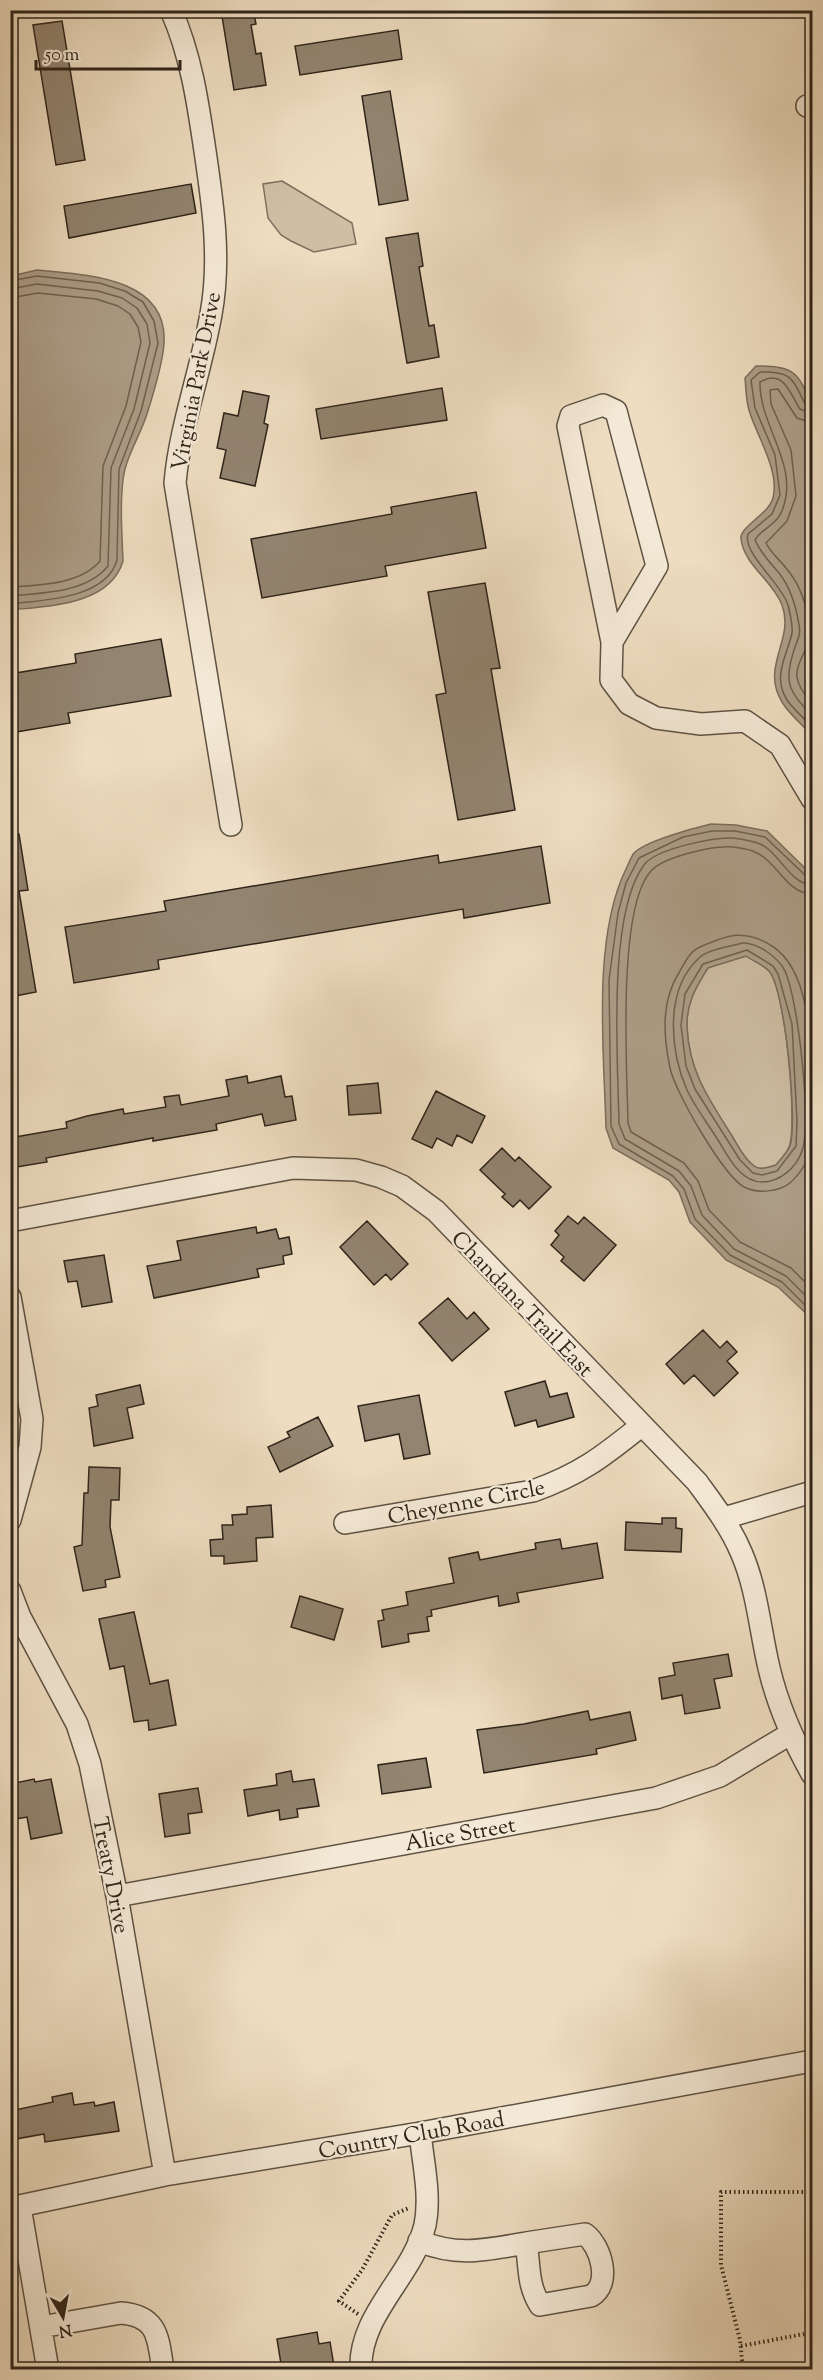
<svg xmlns="http://www.w3.org/2000/svg" width="823" height="2380" viewBox="0 0 823 2380" font-family="'Sorts Mill Goudy',serif">
	<style>
		.green { fill: #cebea4; stroke: #7e715f; stroke-width: 1.5 }
		.water { fill: #ad9e88; stroke: #7b6d5c; stroke-width: 1.5; fill-rule: evenodd }
		.lines { fill: none; stroke-linecap: round; stroke-linejoin: round }
		.shore { stroke: #6e6151; stroke-width: 1.5 }
		.building { fill: #928470; stroke: #2f241a; stroke-width: 1.5 }
		.minor-casing { stroke: #5f5244; stroke-width: 24 }
		.path { stroke: #2f241a; stroke-width: 4; stroke-dasharray: 1.5 3; stroke-linecap: butt }
		.minor { stroke: #f4e9d6; stroke-width: 21 }
		.labels { text-anchor: middle; stroke-width: 4.5; stroke-linejoin: round; paint-order: stroke }
		.street-label { font-size: 22px; fill: #2f241a; stroke: #f4e9d6 }
	</style>
	<rect width="100%" height="100%" fill="#eeddc0"/>
	<filter id="stains"><feTurbulence type="fractalNoise" baseFrequency=".00333" numOctaves="4"/><feColorMatrix values="0 0 0 0 .2 0 0 0 0 .09 0 0 0 0 .02 0 0 0 .5 -.17"/></filter>
	<radialGradient id="worn" r=".72"><stop offset=".6" stop-color="#630" stop-opacity="0"/><stop offset="1" stop-color="#630" stop-opacity=".3"/></radialGradient>
	<!-- green -->
	<path class="green" d="M282,181L352,223L356,244L314,252L291,241L281,235L268,218L263,184Z
		M746,956C753,960 763,965 769,971C785,987 798,1125 789,1147C787,1153 780,1160 776,1165C769,1167 760,1171 754,1166C744,1159 738,1146 732,1136C709,1100 689,1072 687,1027C686,1003 696,986 708,967Z"/>
	<!-- water -->
	<path class="water" d="M37,270C83,275 168,276 164,343C163,363 153,395 147,414C141,433 130,450 125,469C119,492 122,537 123,561C110,605 49,606 11,610V276Z
		M756,366C795,366 798,372 812,406V736C803,725 789,714 782,702C760,666 795,640 782,605C773,581 744,565 741,539C739,527 769,514 773,498C780,470 756,435 749,410C746,400 746,389 745,378Z
		M711,824L736,825L767,831L812,875V1319L778,1287L726,1260L690,1222L679,1192L669,1180L613,1148L606,1128C604,1052 592,938 626,869C628,865 631,857 634,853C646,841 694,828 711,824ZM746,956C753,961 764,965 769,971C785,988 798,1124 790,1146C787,1153 780,1160 776,1165C769,1167 761,1171 754,1166C744,1159 738,1146 732,1136C709,1099 689,1072 687,1027C686,1004 696,987 708,968Z"/>
	<g class="lines">
		<!-- shore -->
		<path class="shore" d="M10,281L37,276L99,283L125,291L143,302L154,321L158,343L141,411L119,469L117,560C106,599 43,600 10,604
			M10,289L37,284L98,291L122,298L137,308L147,324L150,343L134,409L111,468L108,566C86,593 43,593 10,596
			M10,298L38,293L96,299L118,306L130,314L138,327L141,342L126,406L103,466L100,561C80,585 38,585 10,587
			M812,406L805,404C792,378 792,371 760,372L751,380L755,408L775,455L780,495L772,514L748,534C742,553 782,584 788,605C790,613 793,625 792,633C787,656 772,676 787,700C794,710 804,718 812,727
			M812,414L800,409C790,394 784,368 760,382C759,427 802,467 781,513C776,525 761,529 755,540C761,554 770,562 779,573C791,588 796,606 799,625C801,633 798,639 795,647C783,682 788,690 812,716
			M812,423L797,418L778,389L770,390L771,404L791,450L796,496L787,521L766,543C770,552 779,559 786,568C800,584 807,606 809,627C812,661 778,666 812,703
			M812,877L806,876L765,837L735,831H712L683,837L639,858L626,883L618,913L609,980L611,1126L619,1144L673,1176L684,1189L695,1219L730,1255L782,1282L812,1312
			M812,885C790,884 779,852 760,844C753,841 741,839 733,838C714,837 655,849 644,865C607,914 618,1062 619,1124L625,1139L679,1171L691,1186L702,1215L734,1249L786,1276L812,1302
			M812,894C786,893 777,861 755,852C749,849 739,848 733,847C714,845 663,857 651,871C617,908 627,1070 628,1123L631,1132L684,1163L698,1181L709,1210L740,1242L791,1268L812,1289
			M742,943C757,942 779,958 785,971C798,999 812,1123 802,1151C796,1168 780,1182 762,1182C740,1182 728,1156 718,1140C708,1124 695,1107 687,1090C670,1051 664,990 699,958C708,949 730,947 742,943Z
			M747,950L773,966L778,974L792,1024L797,1121L796,1146L777,1171L762,1175L753,1173L740,1160L695,1089L686,1066L681,1025L685,994L703,964Z
			M812,1094C810,1051 813,972 772,946C745,929 729,934 700,947C690,951 685,962 680,971C661,1000 663,1034 670,1068C675,1092 723,1175 744,1187C757,1194 780,1192 791,1182C802,1172 811,1156 812,1142"/>
	</g>
	<!-- building -->
	<path class="building" d="M221,10H253L256,24L251,25L256,54L261,53L266,85L234,90Z
		M62,21L85,160L56,165L33,25Z
		M398,30L402,59L300,75L295,46Z
		M390,91L408,200L379,205L362,96Z
		M191,184L196,213L69,238L64,206Z
		M418,233L423,266L419,267L429,326L434,325L439,357L407,363L386,238Z
		M442,388L447,420L321,439L316,409Z
		M243,391L269,396L264,423L268,425L255,486L220,478L226,450L217,448L224,413L238,416Z
		M476,492L486,548L385,566L387,576L262,598L251,539L392,514L391,507Z
		M485,583L500,668L491,669L515,810L458,820L436,695L446,693L428,592Z
		M161,639L171,696L68,713L70,723L10,733V674L76,663L75,654Z
		M19,834L28,890L19,891L36,992L10,997V835Z
		M541,846L550,903L464,918L463,909L158,960L159,969L74,983L65,927L166,911L164,901L438,855L439,863Z
		M247,1076L248,1083L281,1076L285,1097L292,1096L296,1120L265,1126L262,1114L216,1124L217,1130L153,1141V1138L46,1158L47,1162L10,1168V1138L67,1128L66,1122L87,1116L123,1109L124,1114L166,1107L164,1097L179,1095L181,1105L229,1096L226,1080Z
		M378,1083L381,1113L349,1115L347,1086Z
		M436,1091L485,1116L472,1143L457,1135L452,1146L437,1138L432,1148L412,1139Z
		M502,1148L515,1161L519,1157L551,1187L529,1209L520,1200L513,1207L502,1197L505,1194L480,1170Z
		M568,1216L578,1224L584,1217L616,1245L584,1281L561,1261L564,1257L551,1245L559,1235L555,1231Z
		M367,1221L408,1264L391,1280L386,1274L374,1285L340,1247Z
		M256,1227L257,1233L276,1229L279,1239L289,1237L292,1254L283,1256L284,1264L257,1269L259,1277L154,1298L147,1266L181,1260L177,1241Z
		M104,1255L112,1302L82,1307L77,1281L68,1282L64,1261Z
		M448,1298L467,1319L474,1312L489,1329L452,1361L419,1323Z
		M703,1330L720,1348L727,1341L737,1352L727,1361L738,1373L714,1396L694,1375L684,1384L666,1364Z
		M545,1381L550,1397L567,1393L574,1417L538,1427L536,1420L515,1426L505,1392Z
		M140,1385L144,1404L127,1408L133,1438L94,1446L89,1408L98,1406L96,1395Z
		M419,1395L430,1454L404,1459L399,1434L365,1441L358,1406Z
		M318,1417L333,1446L280,1472L268,1447L290,1437L287,1432Z
		M89,1467L120,1468L119,1500H111L110,1527L120,1577L105,1580L106,1587L83,1591L74,1547L82,1545L84,1493H88Z
		M271,1505L273,1537L256,1538L257,1561L224,1564V1556H211L210,1540L223,1539L222,1525H233L232,1515L247,1514V1507Z
		M662,1518H676V1528L682,1529L681,1552L625,1550L626,1522L662,1524Z
		M560,1539L562,1549L597,1543L603,1578L517,1593L519,1602L499,1606L498,1596L431,1610L432,1616L427,1617L429,1631L408,1634L409,1642L382,1647L378,1621L384,1620L382,1610L408,1605L406,1592L454,1583L449,1558L478,1552L480,1560L536,1549L535,1543Z
		M300,1596L343,1609L334,1640L291,1627Z
		M134,1612L150,1684L168,1680L176,1725L149,1730L148,1720L134,1722L124,1666L110,1669L99,1619Z
		M728,1654L732,1676L714,1679L720,1708L685,1714L682,1695L662,1699L659,1678L675,1675L673,1663Z
		M588,1711L590,1720L630,1712L636,1740L596,1749L597,1754L484,1773L477,1730L524,1724Z
		M426,1758L431,1787L382,1794L378,1765Z
		M291,1771L293,1782L314,1779L319,1806L297,1809L298,1817L280,1820L279,1810L248,1816L244,1790L277,1785L276,1774Z
		M34,1779L35,1782L51,1779L62,1833L31,1839L27,1817L10,1820V1784Z
		M198,1788L202,1812L188,1814L190,1833L165,1837L159,1794Z
		M72,2093L74,2105L94,2102L95,2106L114,2102L119,2131L45,2142L44,2134L10,2140V2111L53,2102L52,2097Z
		M317,2332L319,2344L330,2342L334,2366L322,2370H282L277,2339Z"/>
	<g class="lines">
		<defs>
			<path id="minor" d="M171,10C191,55 198,103 205,151C213,205 221,260 211,314C201,371 180,426 175,483L231,825
				M807,106H812
				M612,642L568,426L571,416L603,405L616,411L657,566L612,642L611,680L629,704L656,718L701,724L745,721L780,745L812,799
				M10,1221L293,1168L356,1170L381,1177L402,1186L436,1211L697,1482C713,1504 730,1526 741,1552C757,1588 760,1630 769,1668C778,1707 793,1740 812,1774
				M10,1297L32,1419L30,1447L10,1520
				M724,1518L812,1492
				M345,1523L533,1491C581,1474 602,1457 641,1426
				M10,1591L20,1617L77,1724L90,1764L117,1896L165,2175
				M117,1896L656,1798L720,1776L790,1734
				M20,2207L48,2370
				M10,2208L165,2175L420,2133L812,2061
				M585,2234C601,2246 612,2284 591,2296L540,2305C527,2284 530,2266 526,2243Z
				M419,2241C458,2257 485,2250 526,2243
				M41,2327L121,2313C159,2316 158,2339 163,2370
				M361,2370C358,2315 413,2276 425,2225C431,2196 423,2162 420,2133"/>
		</defs>
		<!-- minor casing -->
		<use href="#minor" class="minor-casing"/>
		<!-- path -->
		<path class="path" d="M358,2314L339,2301L362,2270L392,2215L409,2208
			M741,2346L804,2334L812,2328
			M743,2370L740,2340L721,2265V2192H812"/>
		<!-- minor -->
		<use href="#minor" class="minor"/>
	</g>
	<g class="labels">
		<!-- street labels -->
		<g class="street-label">
			<text transform="translate(195 381) rotate(-79)" y="8">Virginia Park Drive</text>
			<text transform="translate(523 1303) rotate(46)" y="8">Chandana Trail East</text>
			<text transform="translate(466 1501) rotate(-11)" y="8">Cheyenne Circle</text>
			<text transform="translate(460 1833) rotate(-10)" y="8">Alice Street</text>
			<text transform="translate(112 1875) rotate(79)" y="8">Treaty Drive</text>
			<text transform="translate(411 2134) rotate(-10)" y="8">Country Club Road</text>
		</g>
	</g>
	<!-- margin -->
	<rect width="823" height="2380" fill="none" stroke="#eeddc0" stroke-width="36"/>
	<rect x="12" y="12" width="799" height="2356" fill="none" stroke="#2f241a" stroke-width="3"/>
	<rect x="18" y="18" width="787" height="2344" fill="none" stroke="#2f241a" stroke-width="1.5"/>
	<!-- north arrow -->
	<g transform="translate(63 2317) rotate(170)" stroke="#f4e9d6" stroke-width="4.5" paint-order="stroke">
	<path d="M0-4.5L10 22L0 15L-10 22Z" fill="#2f241a"/>
	<text y="-9" font-size="16" font-weight="bold" text-anchor="middle" fill="#2f241a">N</text>
	</g>
	<!-- scale -->
	<path d="M36 60v9h144v-9" fill="none" stroke="#2f241a" stroke-width="3"/>
	<text x="45" y="60" font-size="18" fill="#2f241a" stroke="#f4e9d6" stroke-width="4.5" paint-order="stroke">50 m</text>
	<rect width="100%" height="100%" filter="url(#stains)"/>
	<rect width="100%" height="100%" fill="url(#worn)"/>
</svg>
